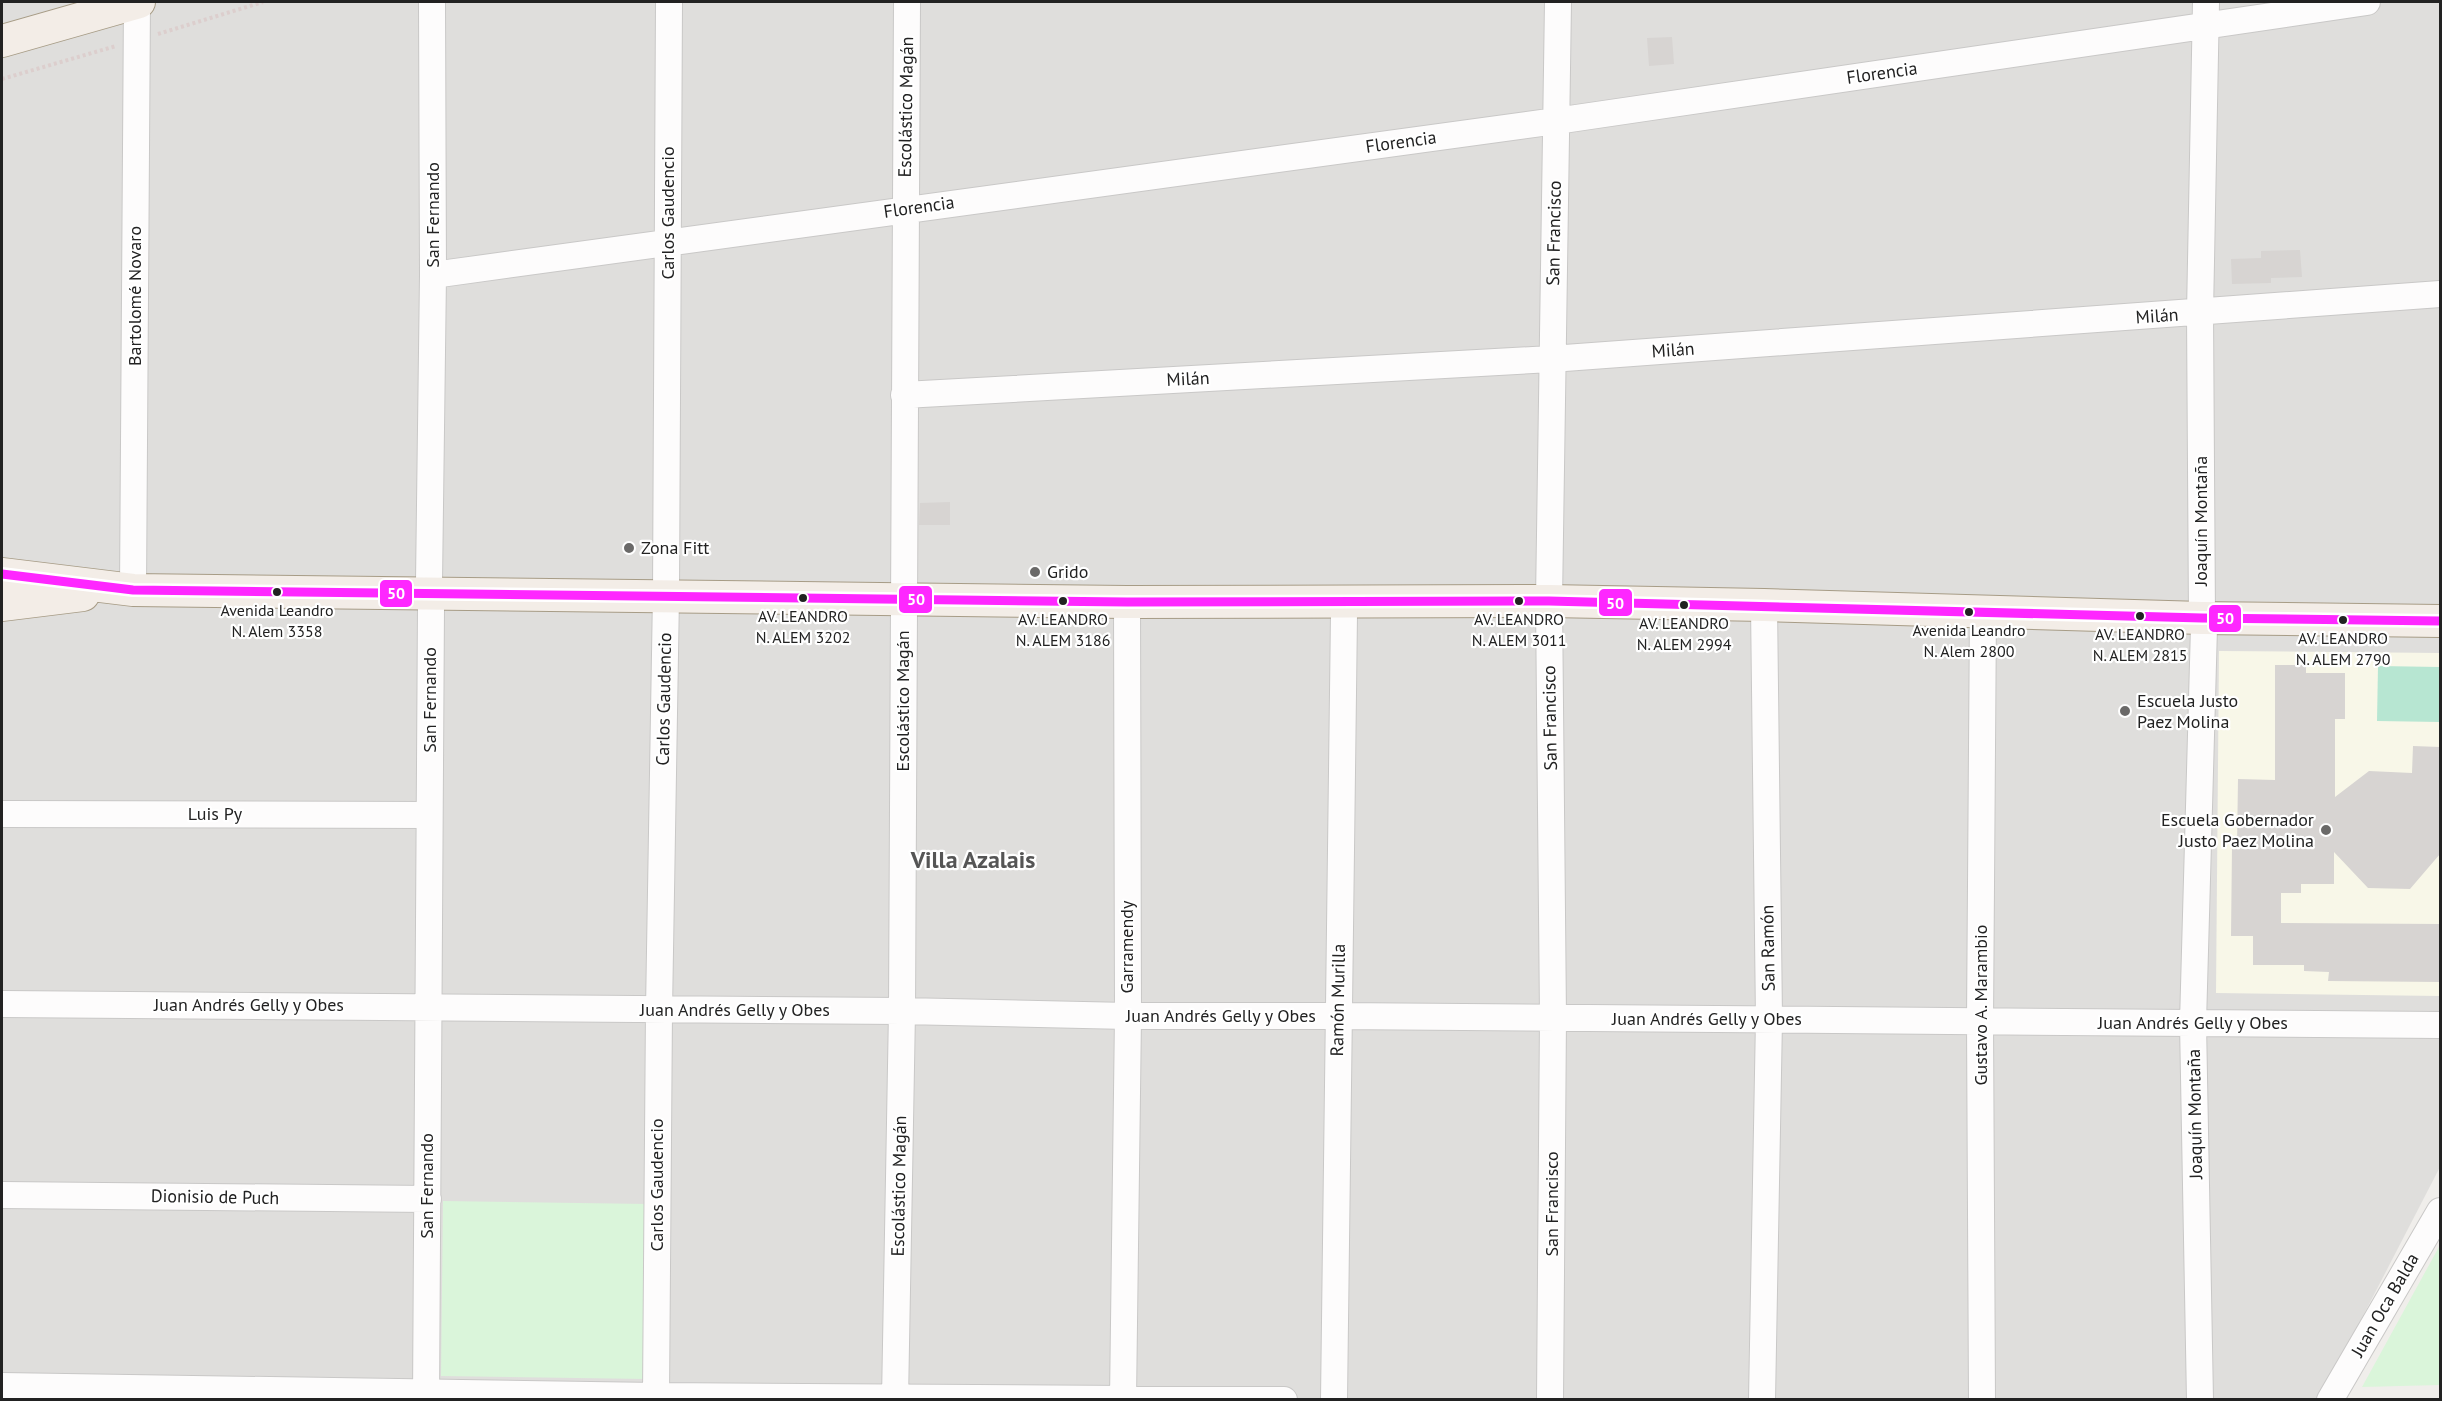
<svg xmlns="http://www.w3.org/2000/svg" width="2442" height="1401" viewBox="0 0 2442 1401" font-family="'PT Sans',sans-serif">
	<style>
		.residential { fill: #dfdedc }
		.education { fill: #f8f7e8 }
		.park { fill: #daf5da }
		.pitch { fill: #b7e6d2 }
		.building { fill: #d7d4d2 }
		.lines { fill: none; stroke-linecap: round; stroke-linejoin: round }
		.minor-casing { stroke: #c9c8c7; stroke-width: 28 }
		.major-casing { stroke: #a79c86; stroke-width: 34 }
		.path { stroke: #dccecd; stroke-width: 4; stroke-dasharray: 3 3; stroke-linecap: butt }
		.minor { stroke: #fdfcfc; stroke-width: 26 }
		.major { stroke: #f3ede7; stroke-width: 32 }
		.bus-1-casing { stroke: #fff; stroke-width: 14 }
		.bus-1 { stroke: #fe27ff; stroke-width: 9 }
		.poi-dot { fill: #6a6968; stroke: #fff; stroke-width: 2 }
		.bus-dot { fill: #222; stroke: #fff; stroke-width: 2 }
		.labels { text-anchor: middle; stroke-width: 4.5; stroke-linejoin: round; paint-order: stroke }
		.bus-label { font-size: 16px; fill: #222; stroke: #fff }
		.street-label { font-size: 18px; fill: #222; stroke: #fff }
		.poi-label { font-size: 18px; fill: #222; stroke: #fff; text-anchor: start }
		.district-label { font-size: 24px; font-weight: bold; fill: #555; stroke: #fff }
		.line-badge { stroke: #fff; stroke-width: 2 }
		.badge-label { font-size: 16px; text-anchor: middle; font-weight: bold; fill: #fff }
	</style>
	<rect width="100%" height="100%" fill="#f0eeeb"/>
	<!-- residential -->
	<path class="residential" d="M2,2H2440V1167L2320,1399L2,1400Z"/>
	<!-- education -->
	<path class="education" d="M2219,651L2440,653V996L2216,993Z"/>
	<!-- park -->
	<path class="park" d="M443,1201L648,1204L646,1379L441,1376Z
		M2440,1245V1385L2362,1387Z"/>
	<!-- pitch -->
	<path class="pitch" d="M2378,666L2440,667V722L2377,721Z"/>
	<!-- building -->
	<path class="building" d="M1672,37L1674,64L1649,66L1647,38Z
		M2300,250L2302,277L2271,278V283L2232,284L2231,259L2261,258V251Z
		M950,502V525H919L920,503Z
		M2275,665H2306V673H2345V719H2335V797L2369,771L2412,773L2413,746L2440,747V854L2410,889L2368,888L2334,852V884H2301V893H2281V923L2440,924V982L2328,981L2329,972L2304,971V965H2253V936H2231L2232,846H2237L2238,779L2275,780Z"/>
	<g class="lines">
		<defs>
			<path id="minor" d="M433,275L1556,121L2367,2
				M904,395L1551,359L2440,294
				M133,590L137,2
				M2,814L429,815
				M2,1004L902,1011L1128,1016H1338L2440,1025
				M2,1195L428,1199
				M2,1386L656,1396L1284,1400
				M656,1396L659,1010L666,595L669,2
				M426,1400L431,607L429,582L433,275L432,2
				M895,1400L902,1011L907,2
				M1123,1400L1128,1016L1127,602
				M1334,1400L1344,614L1341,602
				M1550,1400L1553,1017L1549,601L1558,2
				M1762,1400L1769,1019L1764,605
				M1982,1400L1980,1021L1983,611
				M2200,1400L2193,1023L2204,627L2202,618L2200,313L2206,2
				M2330,1400L2440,1211"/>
			<path id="major" d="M2,41L139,2
				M2,574L133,590L1127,602L1549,601L1764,605L2202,618L2440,621
				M2,605L83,595"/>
		</defs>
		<!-- minor casing -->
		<use href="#minor" class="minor-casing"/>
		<!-- major casing -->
		<use href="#major" class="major-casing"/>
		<!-- path -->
		<path class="path" d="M158,34L263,2
			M2,79L116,46"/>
		<!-- minor -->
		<use href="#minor" class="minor"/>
		<!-- major -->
		<use href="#major" class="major"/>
		<defs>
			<path id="bus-1" d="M2,574L133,590L1127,602L1549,601L2202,618L2440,621"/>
		</defs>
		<!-- bus-1 casing -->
		<use href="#bus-1" class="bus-1-casing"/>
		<!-- bus-1 -->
		<use href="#bus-1" class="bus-1"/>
	</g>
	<!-- markers -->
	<g class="poi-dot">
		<circle cx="629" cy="548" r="6"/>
		<circle cx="1035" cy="572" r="6"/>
		<circle cx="2125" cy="711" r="6"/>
		<circle cx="2326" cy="830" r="6"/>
	</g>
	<g class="bus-dot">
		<circle cx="277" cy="592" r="5"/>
		<circle cx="803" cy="598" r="5"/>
		<circle cx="1063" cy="601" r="5"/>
		<circle cx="1519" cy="601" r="5"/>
		<circle cx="1684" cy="605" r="5"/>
		<circle cx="1969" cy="612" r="5"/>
		<circle cx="2140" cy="616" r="5"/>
		<circle cx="2343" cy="620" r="5"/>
	</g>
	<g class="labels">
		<!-- bus labels -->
		<g class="bus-label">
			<text x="277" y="616">Avenida Leandro<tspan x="277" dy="21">N. Alem 3358</tspan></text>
			<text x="803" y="622">AV. LEANDRO<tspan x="803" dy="21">N. ALEM 3202</tspan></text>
			<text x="1063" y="625">AV. LEANDRO<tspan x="1063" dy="21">N. ALEM 3186</tspan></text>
			<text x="1519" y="625">AV. LEANDRO<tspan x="1519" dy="21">N. ALEM 3011</tspan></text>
			<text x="1684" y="629">AV. LEANDRO<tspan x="1684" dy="21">N. ALEM 2994</tspan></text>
			<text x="1969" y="636">Avenida Leandro<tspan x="1969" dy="21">N. Alem 2800</tspan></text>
			<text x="2140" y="640">AV. LEANDRO<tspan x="2140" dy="21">N. ALEM 2815</tspan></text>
			<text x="2343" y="644">AV. LEANDRO<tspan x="2343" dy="21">N. ALEM 2790</tspan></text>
		</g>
		<!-- street labels -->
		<g class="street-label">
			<text transform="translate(1882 73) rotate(-8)" y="6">Florencia</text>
			<text transform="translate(906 107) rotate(-89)" y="6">Escolástico Magán</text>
			<text transform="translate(1401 142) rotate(-8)" y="6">Florencia</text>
			<text transform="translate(919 207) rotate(-8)" y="6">Florencia</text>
			<text transform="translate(668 213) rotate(-90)" y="6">Carlos Gaudencio</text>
			<text transform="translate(433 215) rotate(-90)" y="6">San Fernando</text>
			<text transform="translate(1554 233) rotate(-89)" y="6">San Francisco</text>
			<text transform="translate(135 296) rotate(-90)" y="6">Bartolomé Novaro</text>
			<text transform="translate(2157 316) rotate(-4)" y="6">Milán</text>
			<text transform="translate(1673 350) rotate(-4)" y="6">Milán</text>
			<text transform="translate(1188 379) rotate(-3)" y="6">Milán</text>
			<text transform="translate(2201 521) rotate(-90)" y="6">Joaquín Montaña</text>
			<text transform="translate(664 699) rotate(-89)" y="6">Carlos Gaudencio</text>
			<text transform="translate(430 700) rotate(-90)" y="6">San Fernando</text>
			<text transform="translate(903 701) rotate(-90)" y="6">Escolástico Magán</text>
			<text transform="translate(1550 718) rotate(-91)" y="6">San Francisco</text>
			<text x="215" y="820">Luis Py</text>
			<text transform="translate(1127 947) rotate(-90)" y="6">Garramendy</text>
			<text transform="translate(1768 948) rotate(-91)" y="6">San Ramón</text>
			<text transform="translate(1338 1000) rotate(-89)" y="6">Ramón Murilla</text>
			<text x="249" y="1011">Juan Andrés Gelly y Obes</text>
			<text transform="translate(1981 1005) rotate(-90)" y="6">Gustavo A. Marambio</text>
			<text x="735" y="1016">Juan Andrés Gelly y Obes</text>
			<text x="1221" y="1022">Juan Andrés Gelly y Obes</text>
			<text x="1707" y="1025">Juan Andrés Gelly y Obes</text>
			<text x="2193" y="1029">Juan Andrés Gelly y Obes</text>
			<text transform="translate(2195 1114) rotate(-91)" y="6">Joaquín Montaña</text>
			<text transform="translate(657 1185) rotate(-90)" y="6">Carlos Gaudencio</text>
			<text transform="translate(427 1186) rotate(-90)" y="6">San Fernando</text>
			<text transform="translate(899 1186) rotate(-89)" y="6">Escolástico Magán</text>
			<text transform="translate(215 1197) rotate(1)" y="6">Dionisio de Puch</text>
			<text transform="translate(1552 1204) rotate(-90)" y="6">San Francisco</text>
			<text transform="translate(2385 1305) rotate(-60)" y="6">Juan Oca Balda</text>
		</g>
		<!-- poi labels -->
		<g class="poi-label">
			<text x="641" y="554">Zona Fitt</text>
			<text x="1047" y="578">Grido</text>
			<text x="2137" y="707">Escuela Justo<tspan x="2137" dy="21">Paez Molina</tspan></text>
			<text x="2314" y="826" text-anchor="end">Escuela Gobernador<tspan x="2314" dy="21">Justo Paez Molina</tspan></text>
		</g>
		<!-- district labels -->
		<g class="district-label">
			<text x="973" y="868">Villa Azalais</text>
		</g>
	</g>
	<g class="line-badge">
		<rect x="379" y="579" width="34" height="29" rx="6" fill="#fe27ff"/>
		<rect x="898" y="585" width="35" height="29" rx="6" fill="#fe27ff"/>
		<rect x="1598" y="588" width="35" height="29" rx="6" fill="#fe27ff"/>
		<rect x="2208" y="604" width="34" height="29" rx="6" fill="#fe27ff"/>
	</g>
	<g class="badge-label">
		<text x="396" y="599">50</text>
		<text x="916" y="605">50</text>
		<text x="1615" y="609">50</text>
		<text x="2225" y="624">50</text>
	</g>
	<!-- border -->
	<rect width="2442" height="1401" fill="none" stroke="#222222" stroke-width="6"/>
</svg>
